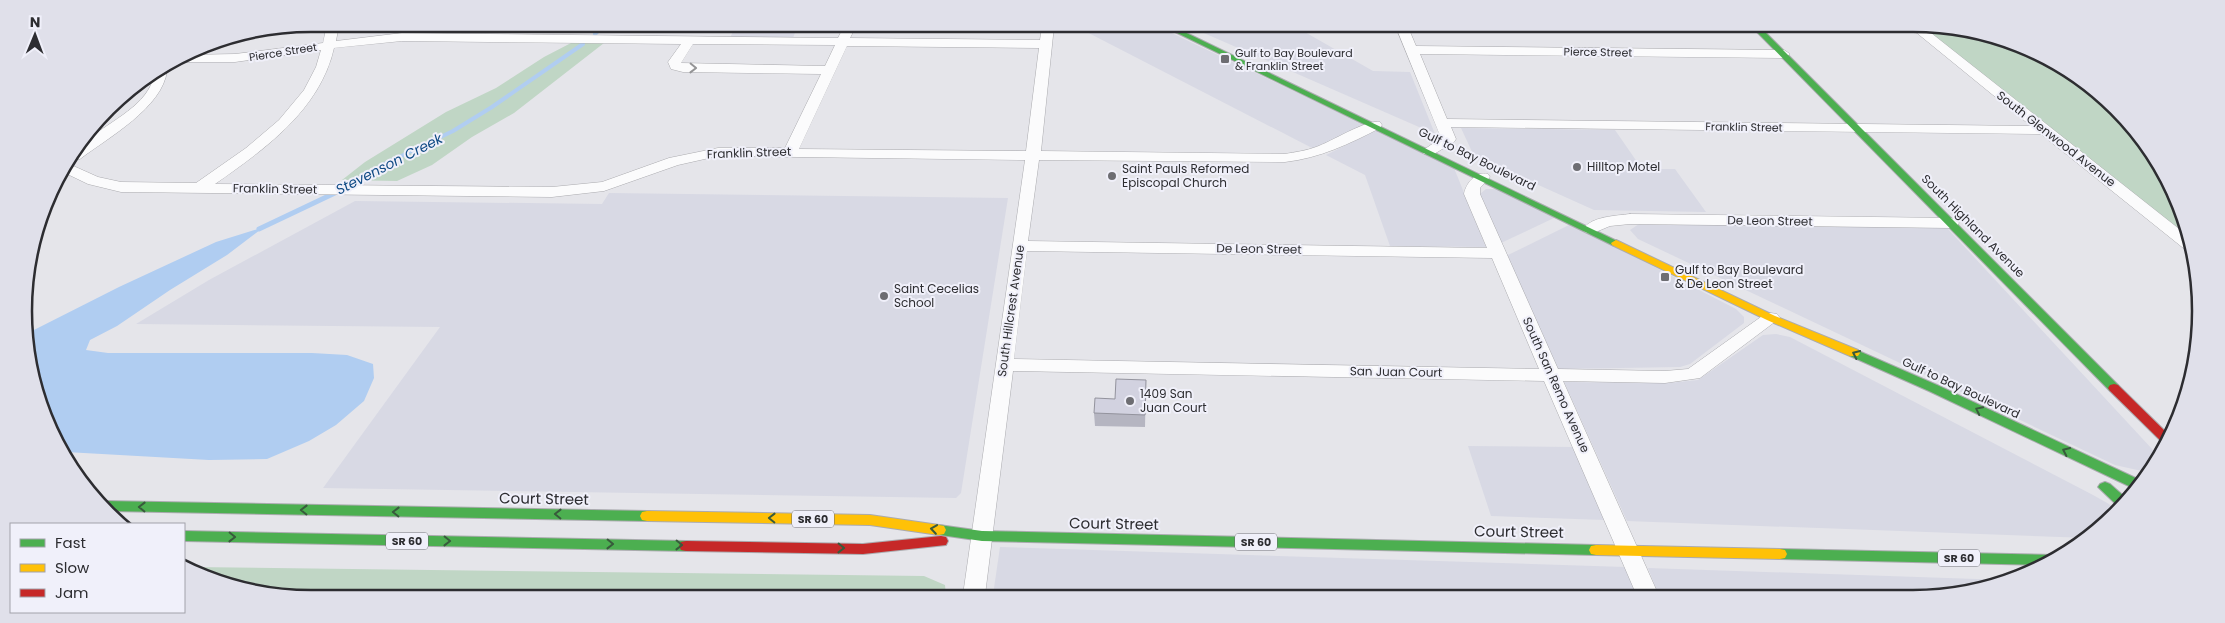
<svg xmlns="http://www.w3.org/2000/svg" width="2225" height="623" viewBox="0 0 2225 623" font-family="Poppins,sans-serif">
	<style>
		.built { fill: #d8d9e4 }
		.green { fill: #c0d6c5 }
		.water { fill: #b0cdf1 }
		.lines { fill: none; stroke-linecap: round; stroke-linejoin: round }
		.stream-far1 { stroke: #b0cdf1; stroke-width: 4 }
		.stream { stroke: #b0cdf1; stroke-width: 5 }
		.street-casing { stroke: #ababaf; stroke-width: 1 }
		.fast-casing { stroke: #ababaf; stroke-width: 2 }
		.slow-casing { stroke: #ababaf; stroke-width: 2 }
		.jam-casing { stroke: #ababaf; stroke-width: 2 }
		.street { fill: #fbfbfc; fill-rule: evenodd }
		.fast { fill: #4caf50; fill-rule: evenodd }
		.slow { fill: #ffc107; fill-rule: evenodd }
		.jam { fill: #c62828; fill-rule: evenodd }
		.wall { fill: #b5b5c1 }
		.building { fill: #d2d2e0; stroke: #93939d }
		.oneway { stroke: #949496 }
		.oneway2 { stroke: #385a3c }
		.poi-dot { fill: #6d6d72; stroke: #f0f0fa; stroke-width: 2 }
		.labels { text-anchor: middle; stroke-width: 4; stroke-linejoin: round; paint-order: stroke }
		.far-street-label { font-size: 11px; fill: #2d2d31; stroke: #f0f0fa }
		.far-poi-label { font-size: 11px; fill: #2d2d31; stroke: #f0f0fa; text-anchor: start }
		.shield { fill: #f0f0fa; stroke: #68686d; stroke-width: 1 }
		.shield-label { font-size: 11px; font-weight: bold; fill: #2d2d31 }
		.street-label { font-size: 12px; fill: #2d2d31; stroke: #f0f0fa }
		.poi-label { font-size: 12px; fill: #2d2d31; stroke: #f0f0fa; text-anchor: start }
		.water-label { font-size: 14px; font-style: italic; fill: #0f4a84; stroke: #f0f0fa }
		.near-street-label { font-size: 15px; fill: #2d2d31; stroke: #f0f0fa }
		.rim { fill: none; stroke: #2d2d31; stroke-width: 2.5 }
	</style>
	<rect width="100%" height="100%" fill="#e5e5ea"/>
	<!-- built -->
	<path class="built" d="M736,25H798L793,38H730Z
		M1075,26L1159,27L1365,125L1314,149Z
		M1190,27H1296L1373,71L1410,72L1435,134Z
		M1461,128L1615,130L1642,169H1675L1706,212L1594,210L1474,156Z
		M1376,130L1454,168L1486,247L1390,246L1365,175L1326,155Z
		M1486,189H1497L1556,217L1501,243L1480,194Z
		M609,193L1008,198L961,493L956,498L323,488L440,327L136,324L209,280L355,201L602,204Z
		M1571,224L1736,309L1744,317V323L1690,364L1680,367L1558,369L1506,256Z
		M1639,224L1947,228L2153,450L2159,460L2151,469L2142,471L2115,465L1638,239L1630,230Z
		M1776,334L1790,337L2093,495L2109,504L2117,511L2103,528L2088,538L1627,521L1564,382L1669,383L1698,380L1763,335Z
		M1468,446L1573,447L1605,520L1491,516Z
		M1000,547L1625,567L1637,596L993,595Z
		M1648,568L2006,580L1951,597L1659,596Z"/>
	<!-- green -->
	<path class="green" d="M1925,29H1969L2073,72L2153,151L2189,238Z
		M571,43H604L514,113L472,137L432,165L397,181L342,180L365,162L446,112L496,88L544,57Z
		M192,567L924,576L945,585L946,595L256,594Z"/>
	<!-- water -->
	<path class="water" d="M264,227L227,255L170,290L117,326L90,340L86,350L108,353H312L347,355L373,364L374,378L364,401L336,425L309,441L267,459L209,460L66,452L34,386L28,333L119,287L216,242Z"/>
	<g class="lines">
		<!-- stream-far1 -->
		<path class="stream-far1" d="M595,34L604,25
			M389,162L453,131L492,107L583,44"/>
		<!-- stream -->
		<path class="stream" d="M344,188L391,161
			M259,229L337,192"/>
		<defs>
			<path id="street" d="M327,24H339L336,41L402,33L838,38L844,26H856L850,38L1040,40L1042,26H1054L1041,151L1285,154C1295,152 1306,151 1316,147C1331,142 1367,119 1380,122L1382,125L1380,128C1349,144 1320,158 1285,162L1039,160L1028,241L1487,248L1464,194C1466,183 1476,171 1488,174L1490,177L1480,188V194L1558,369L1665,371L1688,369L1765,314L1771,313L1777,314L1780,318L1700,378L1665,383L1563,381L1659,596H1637L1544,381L1013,371L985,595H963L1025,160L718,156L678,165L604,191L552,197L121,192L88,184L63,172L69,164L98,177L121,182L196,183L246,148L279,120L304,90L316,67L321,50L235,62H175L186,55L235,54L323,43ZM402,41L681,44L668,62L671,69L683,72L821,74L785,148H718L669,158L602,182L552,187L215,184C265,149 320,110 334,48ZM693,44L835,45L825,66L681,63ZM847,46L1039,48L1026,151L799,149ZM1027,251L1492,258L1539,369L1014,359Z
				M1396,27H1408L1416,46L1784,50L1790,54L1784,58L1420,54L1447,119L2031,126L1912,29H1926L2188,236L2195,252L2187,251L2041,134L1451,127L1456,139L1454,142L1434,154H1424L1422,151L1441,138Z
				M166,68L167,71C162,108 109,137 80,159L72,160C77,153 83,144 89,139C110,121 149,105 154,75Z
				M1630,214L1951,218L1957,220L1959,223L1957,226L1951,228L1630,224L1610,226L1591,234L1585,232L1583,229C1592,216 1616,216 1630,214Z"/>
			<path id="fast" d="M1165,27H1174L1621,243L1616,246L1612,245Z
				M1754,29H1762L2118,385L2120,388L2118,391H2110Z
				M1854,349L1937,385L2142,481L2135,489L2133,488L1929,391L1850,356L1848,353Z
				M2105,482L2110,484L2127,499L2120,508L2098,487L2100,484Z
				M104,501L647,511L652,512L654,516L652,520L647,521L109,511L100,502Z
				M939,525L982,531L1596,545L1601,546L1603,550L1601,554L1596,555L982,541L934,534L932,530L934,526Z
				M184,531L686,541L691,542L693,546L691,550L686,551L184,541Z
				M1780,549L2054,555L2060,557L2047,565L1780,559L1775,558L1773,554L1775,550Z"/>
			<path id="slow" d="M1616,240L1775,316L1858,350L1860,353L1858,356H1850L1767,320L1612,245L1611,243Z
				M647,511L870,515L939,525L944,526L946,530L944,534L939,535L870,525L647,521L642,520L640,516L642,512Z
				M1596,545L1780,549L1785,550L1787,554L1785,558L1780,559L1596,555L1591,554L1589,550L1591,546Z"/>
			<path id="jam" d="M2114,384L2118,385L2170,436L2166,446L2110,391L2108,388L2110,385Z
				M941,536L946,537L948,541L946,545L863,554L686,551L681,550L679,546L681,542L686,541L863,544Z"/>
		</defs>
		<!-- street casing -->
		<use href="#street" class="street-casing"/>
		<!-- fast casing -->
		<use href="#fast" class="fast-casing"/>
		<!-- slow casing -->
		<use href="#slow" class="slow-casing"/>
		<!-- jam casing -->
		<use href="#jam" class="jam-casing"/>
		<!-- street -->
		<use href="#street" class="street"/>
		<!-- fast -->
		<use href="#fast" class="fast"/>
		<!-- slow -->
		<use href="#slow" class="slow"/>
		<!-- jam -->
		<use href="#jam" class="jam"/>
	</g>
	<!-- wall -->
	<path class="wall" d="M1146,380L1145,427L1095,426L1094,413L1115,399Z"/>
	<!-- building -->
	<path class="building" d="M1116,379L1146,380L1145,415L1094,413L1095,398L1115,399Z"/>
	<!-- one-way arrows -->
	<defs><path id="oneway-chevron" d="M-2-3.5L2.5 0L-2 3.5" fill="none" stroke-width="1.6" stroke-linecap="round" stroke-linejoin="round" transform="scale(1.25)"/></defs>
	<use class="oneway" href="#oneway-chevron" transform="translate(693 68) rotate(1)"/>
	<g class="oneway2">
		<use href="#oneway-chevron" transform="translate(1856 354) rotate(-155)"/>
		<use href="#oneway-chevron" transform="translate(1979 410) rotate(-154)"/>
		<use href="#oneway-chevron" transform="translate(2066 451) rotate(-155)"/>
		<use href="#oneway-chevron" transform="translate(142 507) rotate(-179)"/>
		<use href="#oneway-chevron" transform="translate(304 510) rotate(-179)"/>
		<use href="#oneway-chevron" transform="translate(396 512) rotate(-179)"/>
		<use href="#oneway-chevron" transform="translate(558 514) rotate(-179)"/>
		<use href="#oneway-chevron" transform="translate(772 518) rotate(-179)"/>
		<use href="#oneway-chevron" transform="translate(934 529) rotate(-172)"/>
		<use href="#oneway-chevron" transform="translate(232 537) rotate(1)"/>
		<use href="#oneway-chevron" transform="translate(447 541) rotate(1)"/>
		<use href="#oneway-chevron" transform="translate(610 544) rotate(1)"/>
		<use href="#oneway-chevron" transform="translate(679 545) rotate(1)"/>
		<use href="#oneway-chevron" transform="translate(841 548) rotate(1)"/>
	</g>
	<!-- markers -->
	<g class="poi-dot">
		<rect x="1220" y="54" width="10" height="10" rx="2.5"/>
		<circle cx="1577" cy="167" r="5"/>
		<circle cx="1112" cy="176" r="5"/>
		<rect x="1660" y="272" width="10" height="10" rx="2.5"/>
		<circle cx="884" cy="296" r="5"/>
		<circle cx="1130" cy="401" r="5"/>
	</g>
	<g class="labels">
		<!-- far-street labels -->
		<g class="far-street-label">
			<text transform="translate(283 52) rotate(-9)" y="4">Pierce Street</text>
			<text transform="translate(1598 52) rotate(1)" y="4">Pierce Street</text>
			<text transform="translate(1744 127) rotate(1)" y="4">Franklin Street</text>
		</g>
		<!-- far-poi labels -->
		<g class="far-poi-label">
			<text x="1235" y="57">Gulf to Bay Boulevard<tspan x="1235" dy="13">&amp; Franklin Street</tspan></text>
		</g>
		<!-- shield labels -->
		<g class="shield">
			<rect x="792" y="510.5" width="42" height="17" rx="4"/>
			<rect x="386" y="532.5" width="42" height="17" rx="4"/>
			<rect x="1235" y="533.5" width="42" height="17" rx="4"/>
			<rect x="1938" y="549.5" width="42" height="17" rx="4"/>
		</g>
		<g class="shield-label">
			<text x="813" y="523">SR 60</text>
			<text x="407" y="545">SR 60</text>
			<text x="1256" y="546">SR 60</text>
			<text x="1959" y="562">SR 60</text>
		</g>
		<!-- street labels -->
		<g class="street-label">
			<text transform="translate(2056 139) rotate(38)" y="4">South Glenwood Avenue</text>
			<text transform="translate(749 153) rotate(-2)" y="4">Franklin Street</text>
			<text transform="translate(1477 159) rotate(26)" y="4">Gulf to Bay Boulevard</text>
			<text transform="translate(275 189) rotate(1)" y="4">Franklin Street</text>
			<text transform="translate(1770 221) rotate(1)" y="4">De Leon Street</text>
			<text transform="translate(1973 226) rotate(45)" y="4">South Highland Avenue</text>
			<text transform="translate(1259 249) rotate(1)" y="4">De Leon Street</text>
			<text transform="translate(1011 311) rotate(-82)" y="4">South Hillcrest Avenue</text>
			<text transform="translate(1396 372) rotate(1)" y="4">San Juan Court</text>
			<text transform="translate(1556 385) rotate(66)" y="4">South San Remo Avenue</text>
			<text transform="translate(1961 388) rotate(25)" y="4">Gulf to Bay Boulevard</text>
		</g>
		<!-- poi labels -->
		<g class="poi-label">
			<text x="1587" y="171">Hilltop Motel</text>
			<text x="1122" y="173">Saint Pauls Reformed<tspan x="1122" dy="14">Episcopal Church</tspan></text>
			<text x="1675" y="274">Gulf to Bay Boulevard<tspan x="1675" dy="14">&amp; De Leon Street</tspan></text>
			<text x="894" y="293">Saint Cecelias<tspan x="894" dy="14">School</tspan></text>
			<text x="1140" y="398">1409 San<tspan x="1140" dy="14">Juan Court</tspan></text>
		</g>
		<!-- water labels -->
		<g class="water-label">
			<text transform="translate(389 164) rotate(-27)" y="5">Stevenson Creek</text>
		</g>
		<!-- near-street labels -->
		<g class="near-street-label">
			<text transform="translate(544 499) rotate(1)" y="5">Court Street</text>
			<text transform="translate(1114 524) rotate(1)" y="5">Court Street</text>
			<text transform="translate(1519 532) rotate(1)" y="5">Court Street</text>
		</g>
	</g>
	<!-- crop -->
	<path d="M0 0H2225V623H0ZM311 32H1913A279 279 0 0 1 2192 311V311A279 279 0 0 1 1913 590H311A279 279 0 0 1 32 311V311A279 279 0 0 1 311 32Z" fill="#e0e0ea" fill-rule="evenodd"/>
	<path class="rim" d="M311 32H1913A279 279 0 0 1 2192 311V311A279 279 0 0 1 1913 590H311A279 279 0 0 1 32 311V311A279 279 0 0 1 311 32Z"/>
	<!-- legend -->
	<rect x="10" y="523" width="175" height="90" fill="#f0f0fa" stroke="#a2a2aa"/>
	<rect x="20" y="539" width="25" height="8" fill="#4caf50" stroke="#a2a2aa"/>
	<text x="55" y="548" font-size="15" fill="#2d2d31">Fast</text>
	<rect x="20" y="564" width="25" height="8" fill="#ffc107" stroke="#a2a2aa"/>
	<text x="55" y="573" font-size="15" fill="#2d2d31">Slow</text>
	<rect x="20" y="589" width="25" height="8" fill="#c62828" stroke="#a2a2aa"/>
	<text x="55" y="598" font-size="15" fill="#2d2d31">Jam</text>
	<!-- north arrow -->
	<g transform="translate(35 35) rotate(1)" stroke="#f0f0fa" stroke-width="4" paint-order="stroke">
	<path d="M0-4L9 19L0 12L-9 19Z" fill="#2d2d31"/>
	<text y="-8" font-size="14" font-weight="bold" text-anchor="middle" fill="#2d2d31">N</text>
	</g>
</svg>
